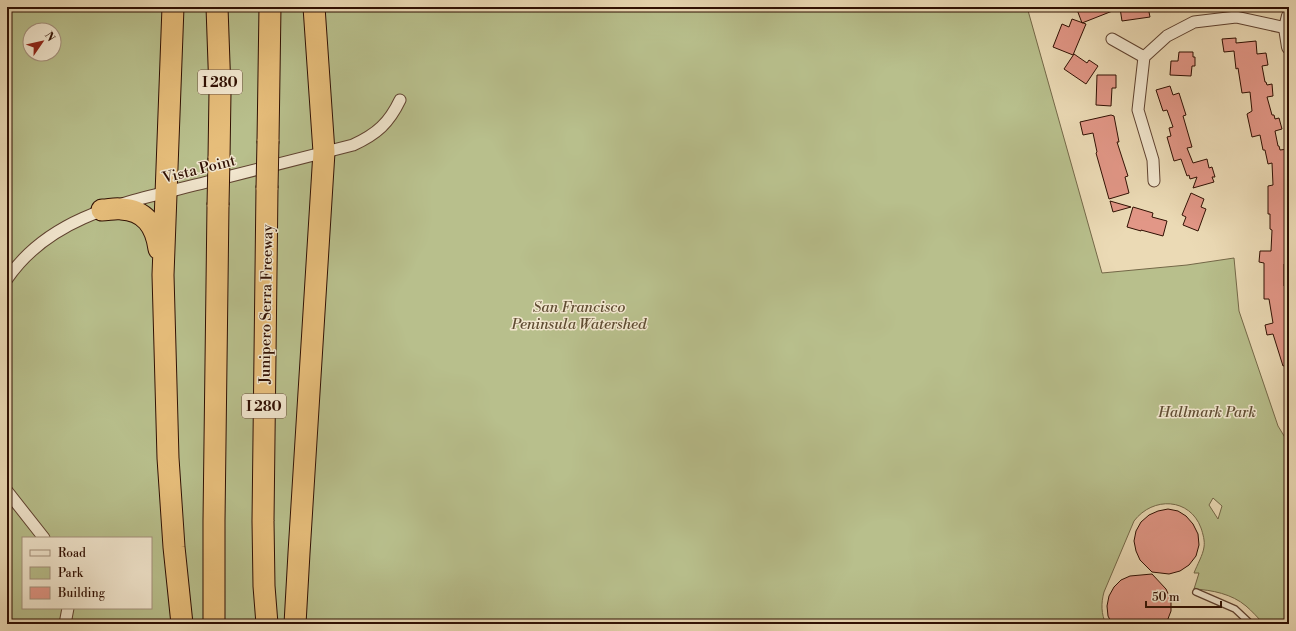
<svg xmlns="http://www.w3.org/2000/svg" width="1296" height="631" viewBox="0 0 1296 631" font-family="'Libre Bodoni',serif">
	<style>
		.green { fill: #b8bf8c; stroke: #746848; fill-rule: evenodd }
		.building { fill: #e29787; stroke: #301003 }
		.lines { fill: none; stroke-linecap: round; stroke-linejoin: round }
		.service-casing { stroke: #5f4230; stroke-width: 8 }
		.minor-casing { stroke: #5f4230; stroke-width: 13 }
		.tertiary-casing { stroke: #5f4230; stroke-width: 16 }
		.motorway-casing { stroke: #301003; stroke-width: 23 }
		.service { stroke: #f2e7cf; stroke-width: 5.5 }
		.minor { stroke: #f2e7cf; stroke-width: 11 }
		.tertiary { stroke: #f2e7cf; stroke-width: 14 }
		.motorway { stroke: #e6bd7a; stroke-width: 21 }
		.motorway-bridge-casing { stroke: #301003; stroke-width: 23; stroke-linecap: butt }
		.motorway-bridge { stroke: #e6bd7a; stroke-width: 21 }
		.labels { text-anchor: middle; stroke-width: 3; stroke-linejoin: round; paint-order: stroke }
		.shield { fill: #f2e7cf; stroke: #6a5040; stroke-width: 1 }
		.shield-label { font-size: 14px; font-weight: bold; fill: #301003 }
		.street-label { font-size: 15px; fill: #301003; stroke: #f2e7cf }
		.park-label { font-size: 15px; font-style: italic; fill: #604d33; stroke: #f2e7cf }
	</style>
	<rect width="100%" height="100%" fill="#ebdab5"/>
	<filter id="stains"><feTurbulence type="fractalNoise" baseFrequency=".005" numOctaves="4"/><feColorMatrix values="0 0 0 0 .2 0 0 0 0 .09 0 0 0 0 .02 0 0 0 .5 -.17"/></filter>
	<radialGradient id="worn" r=".72"><stop offset=".6" stop-color="#630" stop-opacity="0"/><stop offset="1" stop-color="#630" stop-opacity=".3"/></radialGradient>
	<!-- green -->
	<path class="green" d="M7,7H1027L1102,273L1187,265L1234,258L1239,311L1278,426L1289,444V624H1264C1258,618 1252,611 1246,606C1232,594 1212,590 1194,589L1199,573H1194C1197,565 1203,555 1204,547C1205,541 1203,534 1201,528C1190,498 1153,496 1134,521L1104,592C1101,603 1101,614 1106,624H7ZM30,30H54V54H30ZM1213,498L1222,506L1218,519L1209,505ZM23,538H151V608H23Z"/>
	<!-- building -->
	<path class="building" d="M1076,7H1148L1150,17L1122,21L1120,8L1082,23Z
		M1072,19L1086,24L1073,55L1053,47L1062,24L1069,27Z
		M1236,38V43L1256,41L1257,54L1266,53L1268,65L1262,66L1265,82H1266L1267,85L1272,84L1273,96L1267,97L1272,115H1274L1275,119L1279,118L1282,129L1275,131L1278,146H1279L1280,150L1288,149L1289,153V161H1287V181H1289V196H1287L1286,218H1289L1287,252H1289V265L1284,264V286H1289V299H1288L1289,308V364L1283,366L1273,334L1267,335L1265,325L1273,323L1269,299H1264V263L1259,262L1260,251H1271L1272,230L1270,229V214H1268V186L1273,185L1272,163L1268,164L1265,150H1263L1260,135L1252,137L1247,114L1252,111L1250,92L1242,93L1238,68L1236,69L1234,51L1224,52L1222,39Z
		M1179,52H1193V57H1195V66H1192L1191,76L1170,75L1171,61H1178Z
		M1074,54L1087,63L1089,60L1098,66L1086,84L1064,69Z
		M1097,75H1116V88H1112L1111,106L1096,105Z
		M1170,86L1173,95L1179,93L1186,115L1183,116L1192,147L1187,148L1193,163L1207,159L1209,168L1212,167L1215,177H1212L1214,182L1193,188L1197,177L1190,179L1189,175L1187,176L1181,159L1174,161L1167,137L1171,136L1169,128L1173,127L1167,110L1163,111L1156,90Z
		M1111,115L1114,116L1119,142H1117L1128,176L1125,177L1129,193L1109,199L1096,153L1097,152L1093,133L1083,135L1080,122Z
		M1191,193L1204,199L1201,207L1206,209L1198,231L1183,225L1186,217L1182,215Z
		M1110,201L1131,207L1113,212Z
		M1133,207L1153,213L1152,217L1167,221L1163,236L1141,230V231L1127,227Z
		M1168,509L1178,511L1186,516L1193,524L1198,534L1199,545L1196,556L1189,565L1180,571L1169,574L1152,572L1140,560L1136,551L1134,541L1136,531L1141,522L1149,515L1158,511Z
		M1152,574L1166,589L1171,600V611L1166,624H1112L1108,616L1107,606L1109,596L1114,587L1121,580L1130,576Z"/>
	<g class="lines">
		<defs>
			<path id="service" d="M1196,592L1235,609L1251,624"/>
			<path id="minor" d="M1112,39L1144,57L1167,36L1194,22L1236,17L1286,28
				M1144,57L1138,110L1153,160L1154,181
				M7,279C53,212 134,201 207,182C256,170 305,157 353,145C377,134 389,123 400,100
				M7,491L44,538
				M65,624L68,608"/>
			<path id="tertiary" d="M1289,16L1286,28L1289,47"/>
			<path id="motorway" d="M173,7L163,275L168,458L174,547L182,624
				M217,7L220,92L219,158
				M268,141L270,7
				M102,210C108,210 115,208 121,209C145,210 156,226 159,249
				M214,624V521L218,205
				M267,624L264,586L263,521L267,188
				M295,624L299,553L324,152L314,7"/>
		</defs>
		<!-- service casing -->
		<use href="#service" class="service-casing"/>
		<!-- minor casing -->
		<use href="#minor" class="minor-casing"/>
		<!-- tertiary casing -->
		<use href="#tertiary" class="tertiary-casing"/>
		<!-- motorway casing -->
		<use href="#motorway" class="motorway-casing"/>
		<!-- service -->
		<use href="#service" class="service"/>
		<!-- minor -->
		<use href="#minor" class="minor"/>
		<!-- tertiary -->
		<use href="#tertiary" class="tertiary"/>
		<!-- motorway -->
		<use href="#motorway" class="motorway"/>
		<defs>
			<path id="motorway-bridge" d="M267,188L268,141
				M218,205L219,158"/>
		</defs>
		<!-- motorway-bridge casing -->
		<use href="#motorway-bridge" class="motorway-bridge-casing"/>
		<!-- motorway-bridge -->
		<use href="#motorway-bridge" class="motorway-bridge"/>
	</g>
	<g class="labels">
		<!-- shield labels -->
		<g class="shield">
			<rect x="198" y="70" width="44" height="24" rx="3"/>
			<rect x="242" y="394" width="44" height="24" rx="3"/>
		</g>
		<g class="shield-label">
			<text x="220" y="87">I 280</text>
			<text x="264" y="411">I 280</text>
		</g>
		<!-- street labels -->
		<g class="street-label">
			<text transform="translate(199 169) rotate(-14)" y="5">Vista Point</text>
			<text transform="translate(266 304) rotate(-89)" y="5">Junipero Serra Freeway</text>
		</g>
		<!-- park labels -->
		<g class="park-label">
			<text x="579" y="312">San Francisco<tspan x="579" dy="17">Peninsula Watershed</tspan></text>
			<text x="1207" y="417">Hallmark Park</text>
		</g>
	</g>
	<!-- margin -->
	<rect width="1296" height="631" fill="none" stroke="#ebdab5" stroke-width="24"/>
	<rect x="8" y="8" width="1280" height="615" fill="none" stroke="#301003" stroke-width="2"/>
	<rect x="12" y="12" width="1272" height="607" fill="none" stroke="#301003"/>
	<!-- legend -->
	<rect x="22" y="537" width="130" height="72" fill="#f2e7cf" stroke="#a4917d"/>
	<rect x="30" y="550" width="20" height="6" fill="#f2e7cf" stroke="#a4917d"/>
	<text x="58" y="557" font-size="12" fill="#301003">Road</text>
	<rect x="30" y="567" width="20" height="12" fill="#b8bf8c" stroke="#a4917d"/>
	<text x="58" y="577" font-size="12" fill="#301003">Park</text>
	<rect x="30" y="587" width="20" height="12" fill="#e29787" stroke="#a4917d"/>
	<text x="58" y="597" font-size="12" fill="#301003">Building</text>
	<!-- north arrow -->
	<g transform="translate(42 42) rotate(56)"><circle r="19" fill="#f2e7cf" stroke="#a4917d"/>
	<path d="M0-3L7 15L0 10L-7 15Z" fill="#8f2418"/>
	<text y="-6" font-size="11" font-weight="bold" text-anchor="middle" fill="#301003">N</text>
	</g>
	<!-- scale -->
	<path d="M1146 601v6h75v-6" fill="none" stroke="#301003" stroke-width="2"/>
	<text x="1152" y="601" font-size="12" fill="#301003" stroke="#f2e7cf" stroke-width="3" paint-order="stroke">50 m</text>
	<rect width="100%" height="100%" filter="url(#stains)"/>
	<rect width="100%" height="100%" fill="url(#worn)"/>
</svg>
